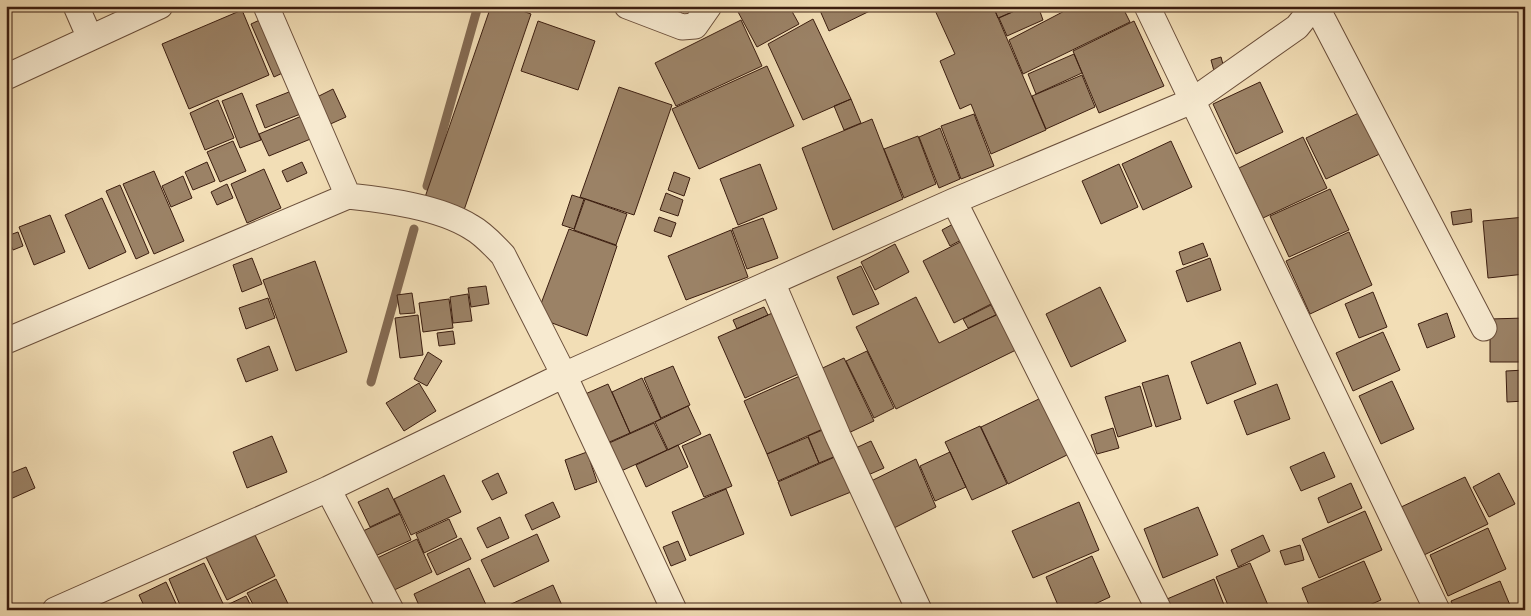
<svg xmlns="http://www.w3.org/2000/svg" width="1531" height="616" viewBox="0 0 1531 616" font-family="'Sorts Mill Goudy',serif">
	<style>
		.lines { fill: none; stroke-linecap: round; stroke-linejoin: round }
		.stream { stroke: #846a52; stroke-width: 9 }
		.building { fill: #9b8266; stroke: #3c1e10 }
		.minor-casing { stroke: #6a4e3a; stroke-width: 27 }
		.minor { stroke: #f7ead0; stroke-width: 25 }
	</style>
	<rect width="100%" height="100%" fill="#f2deb6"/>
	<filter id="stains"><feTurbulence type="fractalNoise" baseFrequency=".004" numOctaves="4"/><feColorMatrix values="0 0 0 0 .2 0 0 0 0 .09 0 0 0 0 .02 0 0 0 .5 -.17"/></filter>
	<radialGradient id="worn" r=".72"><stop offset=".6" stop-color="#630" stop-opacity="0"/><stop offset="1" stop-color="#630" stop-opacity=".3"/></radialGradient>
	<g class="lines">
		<!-- stream -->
		<path class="stream" d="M427,186L478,6
			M371,382L414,229"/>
	</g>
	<!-- building -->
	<path class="building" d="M491,6H509L531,14L462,216L423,203Z
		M650,6H684L679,19Z
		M745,6H789L799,24L757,47L737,10Z
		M818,6H880L829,31Z
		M933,6H993L1046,130L991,154L971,104L960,109L940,61L955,54Z
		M993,6H1026L998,18Z
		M1026,6H1038L1043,20L1007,36L999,18Z
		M1074,6H1122L1130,22L1023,74L1009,40Z
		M242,10L269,75L189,109L162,44Z
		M266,17L289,70L274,77L251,24Z
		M813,19L851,99L803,120L768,44Z
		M741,20L762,66L676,106L655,63Z
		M538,21L595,41L578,90L521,71Z
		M1134,21L1164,86L1099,113L1073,51Z
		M6,28L11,39L6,41Z
		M1074,54L1082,73L1036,94L1028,74Z
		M1221,57L1224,68L1214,71L1211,60Z
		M767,66L794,126L699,169L672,109Z
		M1082,75L1095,107L1046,129L1032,96Z
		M1260,82L1283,132L1236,154L1213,104Z
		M619,87L672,105L634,215L580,197Z
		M333,89L346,117L326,126L313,99Z
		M294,90L303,113L265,128L256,105Z
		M242,93L261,140L240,148L222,101Z
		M851,99L861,123L844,130L834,106Z
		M218,100L234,138L205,150L190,113Z
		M1365,110L1384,152L1326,179L1306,138Z
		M974,114L994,166L961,179L941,126Z
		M304,115L313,138L269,156L259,134Z
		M872,119L903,199L833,230L802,148Z
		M940,128L960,179L939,188L919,137Z
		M918,136L936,184L904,198L884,149Z
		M1303,137L1327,188L1263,218L1239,168Z
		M233,141L246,171L220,182L207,152Z
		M1171,141L1192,187L1143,210L1122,164Z
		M207,162L215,181L193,190L185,172Z
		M302,162L307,173L287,182L282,171Z
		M760,164L777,209L738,225L720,179Z
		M1119,164L1138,207L1101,224L1082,181Z
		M264,169L281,208L247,223L231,184Z
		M154,171L184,241L154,254L123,184Z
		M674,172L690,178L684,196L668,190Z
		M183,176L192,198L171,207L162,186Z
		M227,184L233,198L217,205L211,192Z
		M120,185L149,253L136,259L106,191Z
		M1330,189L1349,230L1289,257L1270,216Z
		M666,193L683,200L678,216L660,210Z
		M572,195L584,199L574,229L562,225Z
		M102,198L126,252L89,269L65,215Z
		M585,199L627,214L616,245L574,230Z
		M1471,209L1472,222L1453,225L1451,212Z
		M50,215L65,252L34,265L19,227Z
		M659,217L676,223L671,237L654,231Z
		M1525,217V274L1488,278L1483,221Z
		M763,218L778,258L747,269L732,229Z
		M955,223L963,239L950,246L942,230Z
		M569,229L617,246L587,336L536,317Z
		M731,230L748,277L686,300L668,256Z
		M18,232L23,246L13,250L7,236Z
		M1349,232L1372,285L1310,314L1286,261Z
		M968,238L981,283L991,304L954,323L923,261Z
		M1203,243L1208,256L1183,265L1179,252Z
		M895,244L909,272L875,290L861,262Z
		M252,258L262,284L242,292L233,265Z
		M1210,258L1221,290L1187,302L1176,271Z
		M315,261L347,352L296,371L263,280Z
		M861,266L879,304L853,315L837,277Z
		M486,286L489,304L471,307L468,288Z
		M1100,287L1126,341L1071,367L1046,314Z
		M1373,292L1387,327L1359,338L1345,304Z
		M412,293L415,313L400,314L397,295Z
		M468,294L472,321L453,323L450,297Z
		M916,297L939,343L1000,313L1018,349L896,409L856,327Z
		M268,298L275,318L246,329L239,308Z
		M449,299L453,328L423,332L419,303Z
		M991,305L996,315L968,328L963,319Z
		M764,307L768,315L737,329L733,320Z
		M777,311L803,372L745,398L718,337Z
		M1447,313L1455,337L1427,348L1418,324Z
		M418,315L423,355L400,358L395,318Z
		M1525,318V362H1490V319Z
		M453,331L455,344L439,346L437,333Z
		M1383,332L1400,370L1353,391L1336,353Z
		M1240,342L1256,384L1207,404L1191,362Z
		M269,346L278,370L246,382L237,359Z
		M867,351L894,408L874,418L846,361Z
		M428,352L442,361L427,386L414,379Z
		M844,358L874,421L842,436L812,373Z
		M673,366L690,405L661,418L644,378Z
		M1525,370V401L1507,402L1506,371Z
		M802,375L825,428L767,454L744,401Z
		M1168,375L1181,419L1156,427L1142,383Z
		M642,378L661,419L630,433L612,392Z
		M1392,381L1414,429L1381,444L1359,396Z
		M419,383L436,411L404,431L386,403Z
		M608,384L630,433L605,444L583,395Z
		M1277,384L1290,419L1247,435L1234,401Z
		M1140,386L1152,426L1118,437L1105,397Z
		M1043,397L1071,453L1008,484L981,427Z
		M688,406L701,434L668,450L655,422Z
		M654,423L667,450L619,472L607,444Z
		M980,426L1007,484L972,500L945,442Z
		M1113,428L1119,448L1097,454L1091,435Z
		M825,429L836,456L819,463L808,436Z
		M710,434L732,486L704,497L682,446Z
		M272,436L287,472L247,488L233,452Z
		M808,437L819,463L778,481L767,454Z
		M871,441L884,468L859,479L847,452Z
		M678,445L688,467L646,487L636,465Z
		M587,452L597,482L575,490L565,460Z
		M950,452L966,487L935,501L920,466Z
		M1324,452L1335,477L1301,491L1290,467Z
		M837,456L851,492L791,516L778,482Z
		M916,459L936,507L886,532L863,485Z
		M26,467L35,488L6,501V475Z
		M498,473L507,493L492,500L482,481Z
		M1499,473L1515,504L1489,517L1473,487Z
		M444,475L461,512L411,535L394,499Z
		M1465,477L1488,524L1422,556L1399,508Z
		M1351,483L1362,508L1328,523L1318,498Z
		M388,488L400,513L370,527L358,502Z
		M726,489L744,534L690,556L672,512Z
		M553,502L560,517L532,530L525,515Z
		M1079,502L1099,550L1033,578L1012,531Z
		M1198,507L1218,555L1163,578L1144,529Z
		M1365,511L1382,550L1319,578L1302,539Z
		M400,514L411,540L375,556L363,531Z
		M500,517L509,538L487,548L477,528Z
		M449,519L457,537L424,553L416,534Z
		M1488,528L1506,569L1448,596L1430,555Z
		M254,533L275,576L227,600L206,557Z
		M537,534L549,561L494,587L481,560Z
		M1263,535L1270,551L1238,567L1231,550Z
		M461,538L471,559L437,575L427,554Z
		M417,539L432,572L388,593L373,560Z
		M678,541L686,560L671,566L663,547Z
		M1300,545L1304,560L1285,565L1280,551Z
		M1092,556L1110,597L1082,610H1060L1046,577Z
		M1364,561L1381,600L1358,610H1311L1302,588Z
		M204,563L226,610H182L169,579Z
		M1250,563L1270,610H1230L1216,577Z
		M469,568L488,609L421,610L414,594Z
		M276,579L291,610H256L247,593Z
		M1214,579L1226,610H1172L1167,599Z
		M1500,581L1512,610H1455L1451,601Z
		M166,582L179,610H146L139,595Z
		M553,585L564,610H498Z
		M246,596L253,610H229L227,605Z"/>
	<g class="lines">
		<defs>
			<path id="minor" d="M76,6L90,38
				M266,6L348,196
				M627,6L682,27L695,26L709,6
				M1147,6L1437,610
				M1316,6L1484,328
				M6,77L160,6
				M954,201L1159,610
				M772,282L838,436L919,610
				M6,341L348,196C386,200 439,207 471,227C484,234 493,245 503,255L564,375L674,610
				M328,489L391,610
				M55,610L328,489L564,375L954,201L1192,101L1297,27L1314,6"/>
		</defs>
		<!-- minor casing -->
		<use href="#minor" class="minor-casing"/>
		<!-- minor -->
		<use href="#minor" class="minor"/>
	</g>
	<!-- margin -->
	<rect width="1531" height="616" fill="none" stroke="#f2deb6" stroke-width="25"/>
	<rect x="8" y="8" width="1516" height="601" fill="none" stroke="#3c1e10" stroke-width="2.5"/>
	<rect x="12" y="12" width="1506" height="591" fill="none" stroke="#3c1e10"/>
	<rect width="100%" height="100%" filter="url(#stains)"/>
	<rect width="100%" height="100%" fill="url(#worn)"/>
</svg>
